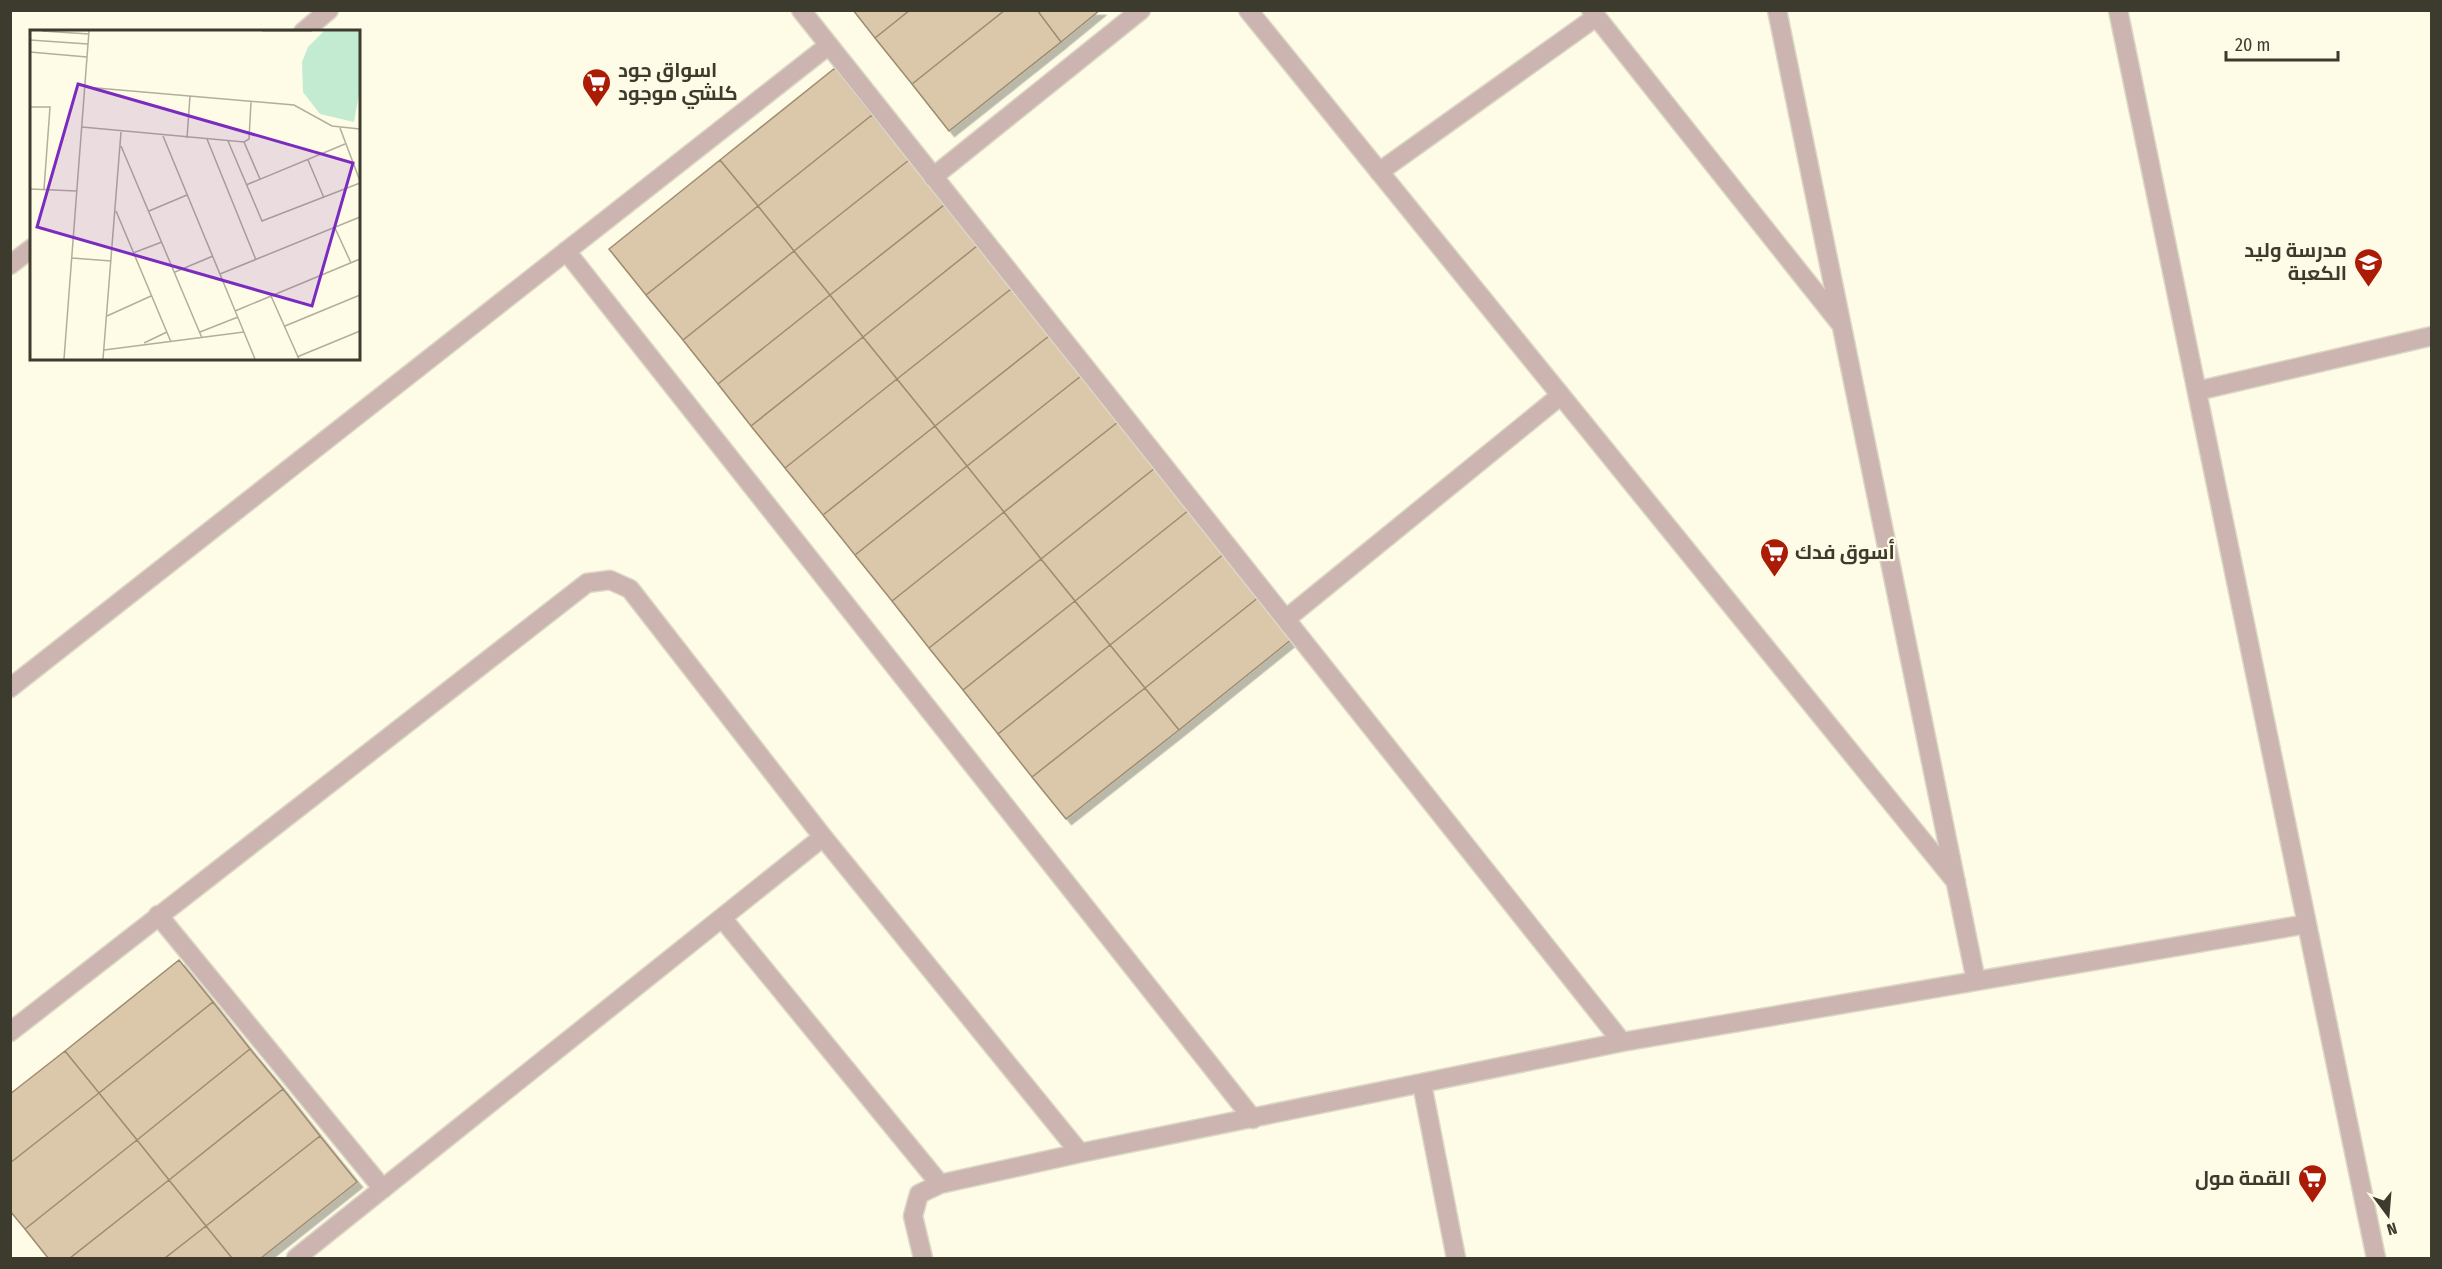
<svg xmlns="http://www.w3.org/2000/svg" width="2442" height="1269" viewBox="0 0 2442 1269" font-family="'Fira Sans Condensed',Cairo,sans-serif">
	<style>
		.building { fill: #dbc7aa; stroke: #9e8c70; stroke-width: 1.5; filter: url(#shadow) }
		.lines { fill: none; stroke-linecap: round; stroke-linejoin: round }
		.minor-casing { stroke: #dbd8c5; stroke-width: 21 }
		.minor { stroke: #ccb4b0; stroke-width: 18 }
		.labels { text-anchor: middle; stroke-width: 4.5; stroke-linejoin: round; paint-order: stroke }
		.poi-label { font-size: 20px; font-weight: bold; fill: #3d3b2d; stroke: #fefbe6; text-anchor: start }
		.inset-road { fill: none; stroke: #b1ae9c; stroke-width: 1.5 }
		.view { fill: #7b2cbf; fill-opacity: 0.15; stroke: #7b2cbf; stroke-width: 3 }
		.inset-edge { fill: none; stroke: #3d3b2d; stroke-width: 3 }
	</style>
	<defs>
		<filter id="shadow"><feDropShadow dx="5.5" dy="5.5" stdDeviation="0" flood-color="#0004"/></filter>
	</defs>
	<rect width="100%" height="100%" fill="#fefbe6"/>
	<!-- building -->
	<path class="building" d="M853,10H910L875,38Z
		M910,10H1005L912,84L875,38Z
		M1005,10H1037L1061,42L949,131L912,84Z
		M1037,10H1100L1061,42Z
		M835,68L872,115L758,206L720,160Z
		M872,115L909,160L794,251L758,206Z
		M720,160L758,206L646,295L609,249Z
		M909,160L944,205L830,295L794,251Z
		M944,205L977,246L863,337L830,295Z
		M758,206L794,251L683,340L646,295Z
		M977,246L1011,289L897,379L863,337Z
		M794,251L830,295L718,384L683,340Z
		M1011,289L1049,336L935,426L897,379Z
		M830,295L863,337L751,426L718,384Z
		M1049,336L1081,376L967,466L935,426Z
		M863,337L897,379L785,468L751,426Z
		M1081,376L1118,422L1004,512L967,466Z
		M897,379L935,426L823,515L785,468Z
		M1118,422L1155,468L1041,559L1004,512Z
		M935,426L967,466L855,555L823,515Z
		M967,466L1004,512L892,601L855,555Z
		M1155,468L1189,510L1075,601L1041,559Z
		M1189,510L1224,554L1110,645L1075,601Z
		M1004,512L1041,559L929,648L892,601Z
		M1224,554L1259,597L1145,688L1110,645Z
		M1041,559L1075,601L963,690L929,648Z
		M1259,597L1292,639L1179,730L1145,688Z
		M1075,601L1110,645L998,734L963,690Z
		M1110,645L1145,688L1032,777L998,734Z
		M1145,688L1179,730L1066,819L1032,777Z
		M179,960L213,1002L99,1093L65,1051Z
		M213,1002L250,1049L137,1140L99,1093Z
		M250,1049L283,1089L169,1180L137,1140Z
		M65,1051L99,1093L10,1163V1094Z
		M283,1089L320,1136L206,1226L169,1180Z
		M99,1093L137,1140L25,1229L10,1211V1163Z
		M320,1136L357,1182L261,1258H232L206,1226Z
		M137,1140L169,1180L70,1258H48L25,1229Z
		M169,1180L206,1226L165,1258H70Z
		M206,1226L232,1258H165Z"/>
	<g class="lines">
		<defs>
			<path id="minor" d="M801,10L1622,1042
				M1248,10L1956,882
				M1591,10L1839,322
				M1777,10L1976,981
				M2118,10L2376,1258
				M303,32L329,10
				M1379,172L1596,17
				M933,177L1141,10
				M566,251L1253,1119
				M10,265L32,248
				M2197,391L2432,336
				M1286,619L1560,396
				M10,688L829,45
				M158,915L383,1189
				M722,918L940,1184
				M10,1032L587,583L610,580L630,589L823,837L1080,1153
				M1422,1084L1456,1258
				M296,1258L823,837
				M923,1258L913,1216L919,1194L940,1184L1080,1153L1622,1042L2307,924"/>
		</defs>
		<!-- minor casing -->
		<use href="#minor" class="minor-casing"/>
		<!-- minor -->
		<use href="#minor" class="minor"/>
	</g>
	<!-- icons -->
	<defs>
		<symbol id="supermarket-pin" viewBox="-11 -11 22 30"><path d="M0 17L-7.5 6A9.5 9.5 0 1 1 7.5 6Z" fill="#ab1c06" stroke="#fefbe6"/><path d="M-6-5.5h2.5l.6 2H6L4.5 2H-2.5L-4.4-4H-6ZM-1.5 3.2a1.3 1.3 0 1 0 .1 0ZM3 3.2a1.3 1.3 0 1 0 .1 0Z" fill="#fff"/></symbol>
		<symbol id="school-pin" viewBox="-11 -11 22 30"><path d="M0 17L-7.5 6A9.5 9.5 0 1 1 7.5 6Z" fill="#ab1c06" stroke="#fefbe6"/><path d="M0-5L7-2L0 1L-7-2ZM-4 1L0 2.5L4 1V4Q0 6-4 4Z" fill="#fff"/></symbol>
	</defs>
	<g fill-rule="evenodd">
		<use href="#supermarket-pin" x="580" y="66" width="33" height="45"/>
		<use href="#school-pin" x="2352" y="246" width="33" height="45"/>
		<use href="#supermarket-pin" x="1758" y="536" width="33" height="45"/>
		<use href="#supermarket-pin" x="2296" y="1162" width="33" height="45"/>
	</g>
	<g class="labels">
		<!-- poi labels -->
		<g class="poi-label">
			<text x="618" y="77">اسواق جود<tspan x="618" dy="23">كلشي موجود</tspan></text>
			<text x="2347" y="257" text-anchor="end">مدرسة وليد<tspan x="2347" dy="23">الكعبة</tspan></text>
			<text x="1795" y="559">أسوق فدك</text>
			<text x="2291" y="1185" text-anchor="end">القمة مول</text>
		</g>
	</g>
	<!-- overview -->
	<g transform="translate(30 30)">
		<rect width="330" height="330" fill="#fefbe6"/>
		<path d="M294,1H330V58L324,92L290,84L273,62L272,32L278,17Z" fill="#c2ebd2"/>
		<path class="inset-road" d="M12,1L59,4M232,1H282M0,10L58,14M0,22L57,27M55,57L264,75L302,96L330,99M0,77H20L14,159M52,97L214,112L219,109L221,72M310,98L330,151M133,106L225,329M157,108L160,66M177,109L226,230M198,111L232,191L330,153M214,112L230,149M91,116L172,308M278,130L294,168M216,155L315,114M0,159L47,161M86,181L141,312M119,181L157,165M305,198L321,233M103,223L132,212M42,228L81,231M145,242L183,226M190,244L330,187M241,266L269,329M205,281L330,229M77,286L121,266M255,296L330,265M170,302L208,287M114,313L137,302M74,320L214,302M267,327L330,301M34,329L59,1M73,329L91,102"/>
		<path class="view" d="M48,54L323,133L282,276L7,197Z"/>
		<rect width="330" height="330" class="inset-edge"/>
	</g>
	<!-- border -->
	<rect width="2442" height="1269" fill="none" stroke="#3d3b2d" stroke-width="24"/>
	<!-- north arrow -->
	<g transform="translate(2388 1215) rotate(164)" stroke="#fefbe6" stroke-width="4.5" paint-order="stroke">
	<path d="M0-4.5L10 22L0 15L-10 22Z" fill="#3d3b2d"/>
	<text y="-9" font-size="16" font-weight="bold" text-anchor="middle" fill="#3d3b2d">N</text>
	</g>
	<!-- scale -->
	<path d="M2226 51v9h112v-9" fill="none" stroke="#3d3b2d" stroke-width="3"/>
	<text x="2235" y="51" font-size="18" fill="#3d3b2d" stroke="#fefbe6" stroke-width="4.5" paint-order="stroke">20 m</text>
</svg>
